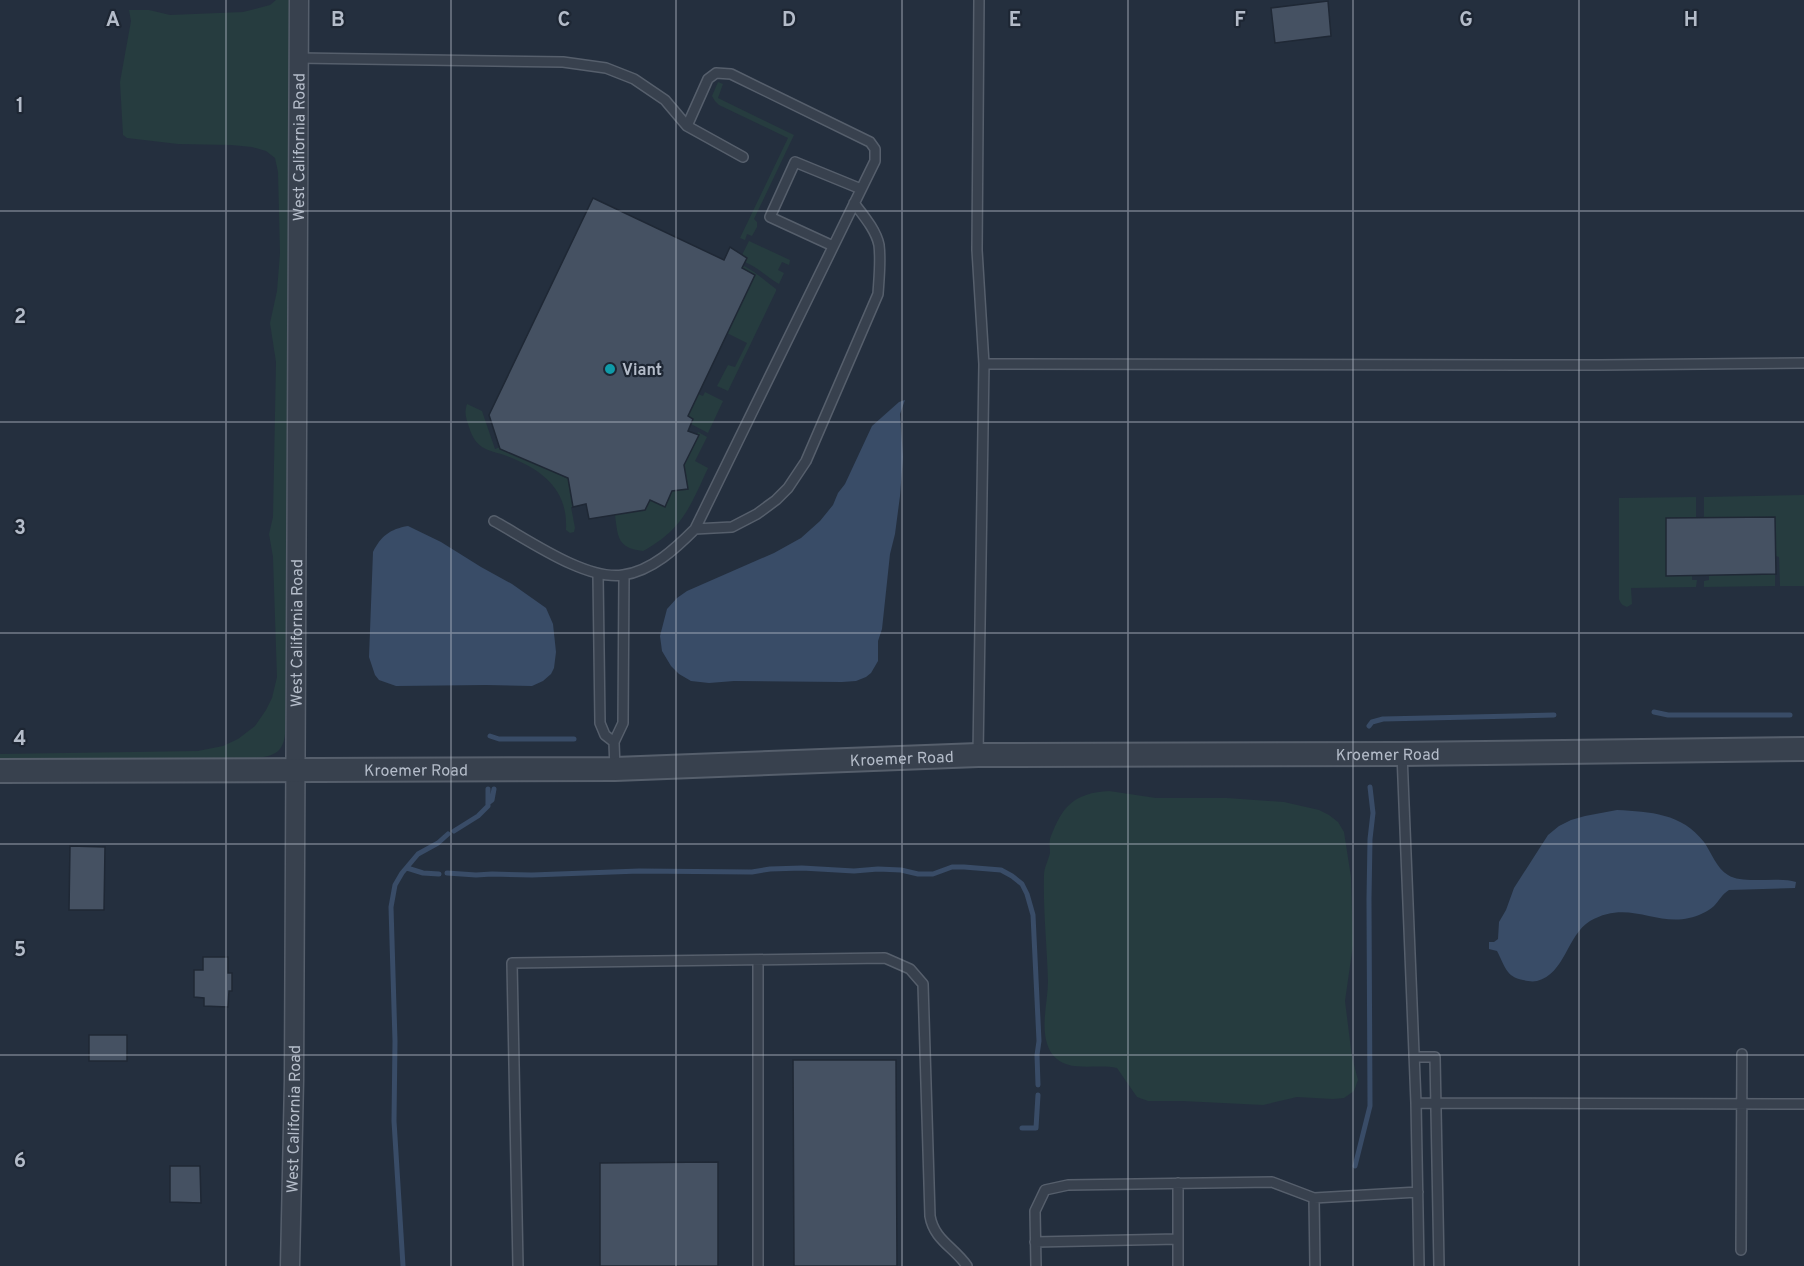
<svg xmlns="http://www.w3.org/2000/svg" width="1804" height="1266" viewBox="0 0 1804 1266" font-family="Overpass,sans-serif">
	<style>
		.green { fill: #263c3f }
		.water { fill: #394c67 }
		.lines { fill: none; stroke-linecap: round; stroke-linejoin: round }
		.stream { stroke: #394c67; stroke-width: 5 }
		.building { fill: #455162; stroke: #1f2835; stroke-width: 1.5 }
		.service-casing { stroke: #565f6c; stroke-width: 12 }
		.minor-casing { stroke: #565f6c; stroke-width: 21 }
		.tertiary-casing { stroke: #565f6c; stroke-width: 26 }
		.service { stroke: #38414e; stroke-width: 9 }
		.minor { stroke: #38414e; stroke-width: 18 }
		.tertiary { stroke: #38414e; stroke-width: 22 }
		.grid { fill: none; stroke: #b4bcc9; stroke-width: 1.5; stroke-opacity: 0.55 }
		.culture-dot { fill: #0f9aa8; stroke: #1d2633; stroke-width: 2 }
		.labels { text-anchor: middle; stroke-width: 4.5; stroke-linejoin: round; paint-order: stroke }
		.street-label { font-size: 16px; fill: #b4bcc9; stroke: #1d2633 }
		.poi-label { font-size: 16px; font-weight: bold; fill: #b4bcc9; stroke: #1d2633; text-anchor: start }
		.grid-label { font-size: 20px; text-anchor: middle; font-weight: bold; fill: #b4bcc9; stroke: #1d2633; stroke-width: 4.5; stroke-linejoin: round; paint-order: stroke }
	</style>
	<rect width="100%" height="100%" fill="#242f3e"/>
	<!-- green -->
	<path class="green" d="M276,0H290L286,719C285,745 284,756 255,758L0,761V754L198,751L223,746L238,739L255,726L266,710L272,698L277,677L273,557L269,534L273,517L276,362L270,323L277,291L280,253L278,172L275,158L266,151L252,147L231,145L178,144L127,138L123,135L120,82L131,21L129,10H149L170,15L243,12L270,5Z
		M718,82L723,84L718,98L794,135L754,219L757,222V227L752,236L747,234L745,240L740,238L788,138L719,105L715,101L712,96Z
		M749,241L790,260L789,265L782,262L778,270L784,273L779,284C765,276 759,268 745,262L747,258L742,255Z
		M744,266C756,272 765,281 776,289V291L728,391L717,386L728,365L735,367L747,343L727,333L755,275L742,268Z
		M705,392L723,401L708,433L691,424L693,419L688,416L698,394L703,396Z
		M467,404L482,411L495,449L500,447L568,479L573,507H571L575,528L574,532L570,533L566,530C568,491 545,472 512,458C491,449 477,453 469,427C466,418 464,413 467,404Z
		M698,432L707,437L695,461L708,468C690,507 682,530 643,551C617,548 618,537 615,515L645,510L650,500L665,507L672,491L688,489L684,465L698,436L697,435Z
		M1804,495V586H1780L1779,557L1776,556L1775,517L1704,518V497Z
		M1696,497V518H1666V576H1692V580H1697L1696,587L1631,588L1632,604L1627,607C1622,605 1621,604 1619,599V498Z
		M1775,574V586L1704,587V581L1709,580V575Z
		M1109,791L1156,798H1227L1284,802L1319,810L1329,815L1338,822L1344,832L1351,877L1353,945L1345,1001L1352,1057L1358,1080L1354,1091L1344,1098L1333,1099L1297,1097L1263,1105L1182,1101H1148L1137,1097L1117,1068C1096,1063 1067,1074 1052,1054C1038,1033 1048,1004 1048,981C1047,946 1043,910 1044,875C1044,868 1048,861 1050,853C1050,849 1049,844 1050,839C1053,830 1060,814 1067,807C1078,795 1093,792 1109,791Z"/>
	<!-- water -->
	<path class="water" d="M905,400L900,414L903,457L900,496L895,534L890,554L882,629L878,641V661L871,673L866,677L856,681L842,682L734,681L709,683L691,681L679,674L671,666L662,651L660,636L667,609L677,598L687,591L774,553L801,538L820,521L833,505L838,493L845,484L872,426L899,402Z
		M408,526L441,542L481,567L512,584L546,608L553,624L556,652L554,668L551,674L543,681L532,686L486,685L396,686L379,680L375,675L369,657L373,552C381,536 390,529 408,526Z
		M1617,810C1650,812 1682,813 1704,842C1711,852 1717,869 1728,875C1743,885 1777,876 1796,882L1795,888L1729,890C1722,894 1719,901 1714,906C1707,912 1698,916 1689,918C1655,926 1628,899 1590,921C1567,935 1565,974 1537,981C1532,982 1527,981 1523,980C1506,977 1505,966 1497,951L1489,949V942H1494L1498,939L1499,922L1506,910L1514,888L1548,835L1559,826L1571,820L1585,816Z"/>
	<g class="lines">
		<!-- stream -->
		<path class="stream" d="M1654,712L1668,715H1790
			M1369,726L1372,722L1383,719L1554,715
			M490,736L499,739H574
			M488,803L492,800L494,789
			M454,831L478,816L488,806V789
			M407,868L423,873L439,874
			M447,873L476,875L492,874L532,875L639,871L752,872L770,869L802,868L854,871L878,869L901,870L918,874H933L952,867H964L1001,870L1012,876L1022,884L1027,894L1033,915L1039,1041L1037,1055L1038,1085
			M1022,1128H1036L1038,1095
			M1355,1166L1370,1106L1369,899L1370,839L1373,813L1370,787
			M403,1266L394,1121L395,1041L391,907L395,885L402,873L418,854L438,843L448,834"/>
	</g>
	<!-- building -->
	<path class="building" d="M1328,1L1331,36L1275,43L1271,8Z
		M593,198L724,260L730,247L747,258L742,268L755,275L688,416L693,419L688,431L699,435L684,465L688,489L672,491L665,507L650,500L645,510L589,519L586,504L573,507L568,478L500,449L489,415Z
		M1775,517L1776,574L1666,576V518Z
		M70,846L105,847L104,910H69Z
		M203,957H228V973H232V991H229L228,1007L204,1006V998L194,997V970H203Z
		M89,1035H127V1061H89Z
		M793,1060H896L897,1266H794Z
		M718,1162V1266H600V1163Z
		M170,1166H200L201,1203L170,1202Z"/>
	<g class="lines">
		<defs>
			<path id="service" d="M299,58L563,62L606,68L634,79L665,100L687,126L743,157
				M687,126L708,79L716,73L731,74L870,142L875,149V161L695,529L732,527L757,514L776,500L788,488L806,461L878,294C879,278 881,261 879,245C876,230 863,215 854,203
				M833,246L770,217L795,162L861,189
				M984,364L1600,365L1804,363
				M494,521C527,539 586,581 623,575C652,571 676,548 695,529
				M598,575L600,723L605,735L614,742
				M1402,754L1416,1103L1419,1266
				M978,755L984,364L977,250L979,0
				M615,769L614,742L623,723L624,576
				M758,960V1266
				M1414,1057H1435L1439,1266
				M1416,1103L1804,1104
				M1178,1183V1266
				M1314,1198L1315,1266
				M1035,1242L1178,1239
				M1741,1250L1742,1054
				M518,1266L512,963L885,958L910,969L923,984L930,1216C934,1240 954,1247 967,1266
				M1036,1266L1035,1211L1045,1190L1068,1185L1272,1182L1314,1198L1418,1192"/>
			<g id="minor">
				<path id="s1" d="M290,1266L294,1080L299,0"/>
			</g>
			<g id="tertiary">
				<path id="s2" d="M0,771L615,769L978,755L1402,754L1804,749"/>
			</g>
		</defs>
		<!-- service casing -->
		<use href="#service" class="service-casing"/>
		<!-- minor casing -->
		<use href="#minor" class="minor-casing"/>
		<!-- tertiary casing -->
		<use href="#tertiary" class="tertiary-casing"/>
		<!-- service -->
		<use href="#service" class="service"/>
		<!-- minor -->
		<use href="#minor" class="minor"/>
		<!-- tertiary -->
		<use href="#tertiary" class="tertiary"/>
	</g>
	<!-- grid -->
	<path class="grid" d="M226,0V1266M451,0V1266M676,0V1266M902,0V1266M1128,0V1266M1353,0V1266M1579,0V1266M0,211H1804M0,422H1804M0,633H1804M0,844H1804M0,1055H1804"/>
	<!-- markers -->
	<circle class="culture-dot" cx="610" cy="369" r="6"/>
	<g class="labels">
		<!-- street labels -->
		<g class="street-label">
			<text dy="6" stroke="none"><textPath href="#s1" startOffset="1119">West California Road</textPath></text>
			<text dy="6" stroke="none"><textPath href="#s1" startOffset="633">West California Road</textPath></text>
			<text dy="6" stroke="none"><textPath href="#s2" startOffset="1388">Kroemer Road</textPath></text>
			<text dy="6" stroke="none"><textPath href="#s2" startOffset="902">Kroemer Road</textPath></text>
			<text dy="6" stroke="none"><textPath href="#s2" startOffset="416">Kroemer Road</textPath></text>
			<text dy="6" stroke="none"><textPath href="#s1" startOffset="147">West California Road</textPath></text>
		</g>
		<!-- poi labels -->
		<g class="poi-label">
			<text x="622" y="375">Viant</text>
		</g>
	</g>
	<g class="grid-label">
		<text x="113" y="26">A</text>
		<text x="338" y="26">B</text>
		<text x="564" y="26">C</text>
		<text x="789" y="26">D</text>
		<text x="1015" y="26">E</text>
		<text x="1240" y="26">F</text>
		<text x="1466" y="26">G</text>
		<text x="1691" y="26">H</text>
		<text x="20" y="112">1</text>
		<text x="20" y="323">2</text>
		<text x="20" y="534">3</text>
		<text x="20" y="745">4</text>
		<text x="20" y="956">5</text>
		<text x="20" y="1167">6</text>
	</g>
</svg>
